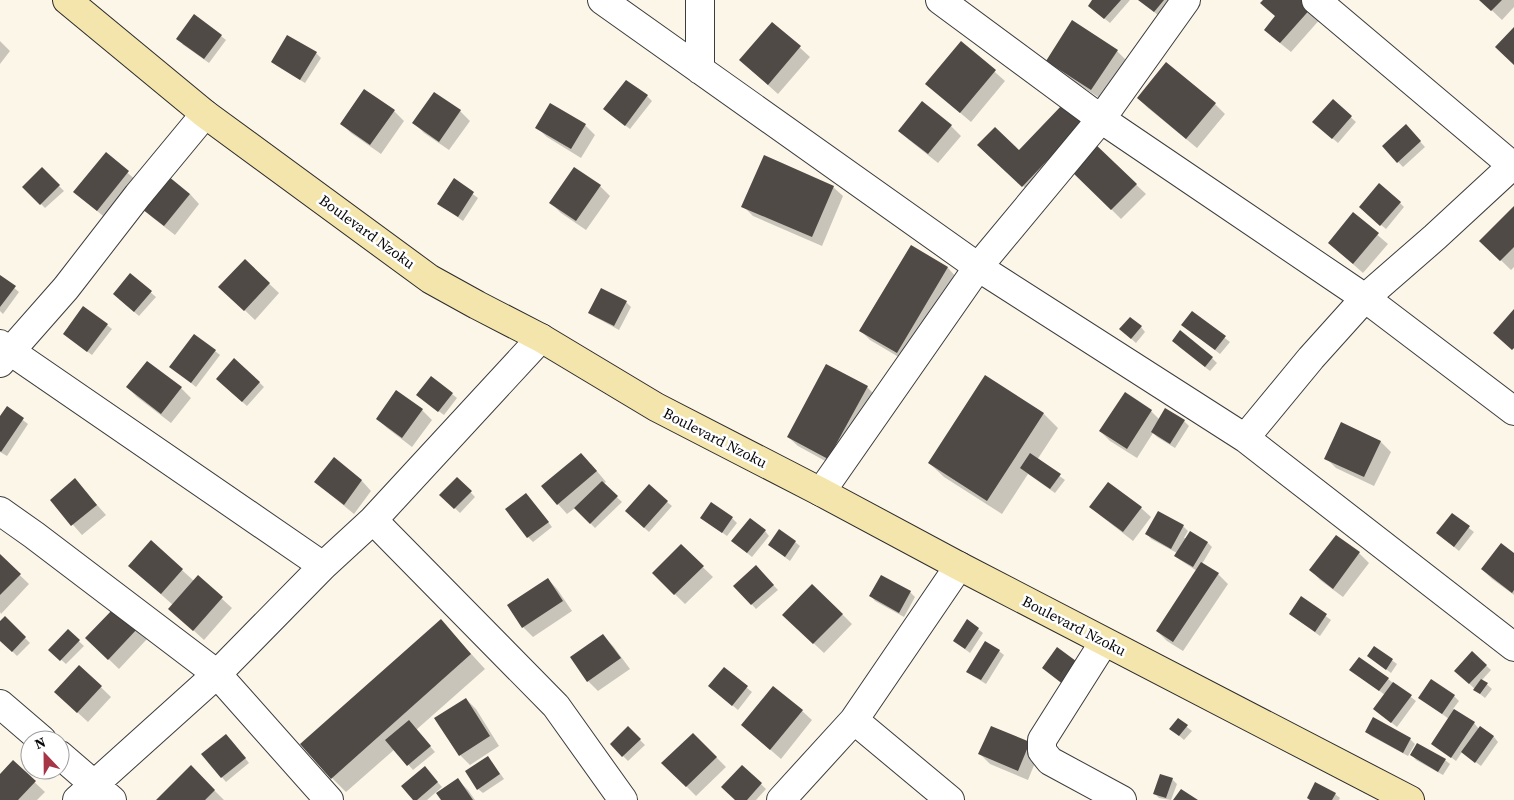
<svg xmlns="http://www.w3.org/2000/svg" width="1514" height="800" viewBox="0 0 1514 800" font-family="'Source Serif 4',serif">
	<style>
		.shadow { fill: #0003 }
		.building { fill: #504a47 }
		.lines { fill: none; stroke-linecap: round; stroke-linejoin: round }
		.street-casing { stroke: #3c3c3c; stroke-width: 30 }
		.secondary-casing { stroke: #2b2b2b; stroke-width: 30 }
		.street { stroke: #fff; stroke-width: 28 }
		.secondary { stroke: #f4e5ac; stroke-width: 28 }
		.labels { text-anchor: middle; stroke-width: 5; stroke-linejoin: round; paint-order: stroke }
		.street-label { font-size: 15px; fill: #090909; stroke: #fff }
	</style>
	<rect width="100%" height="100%" fill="#fcf6e9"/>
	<!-- shadow -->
	<path class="shadow" d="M1094,0H1130L1110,23L1094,10Z
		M1140,0H1172L1159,16Z
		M1265,0H1304L1322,17L1291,52L1275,39L1276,17Z
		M1481,0H1514V7L1502,20Z
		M773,23L810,57L778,94L751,70Z
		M221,36L226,40L209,63L182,44Z
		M0,41L10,51L0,64Z
		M961,42L1005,81L971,122L937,93Z
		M1117,51L1127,61L1101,99L1057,70L1047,60Z
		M316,53L321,58L305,83L277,66L272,62Z
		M364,90L394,111L404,121L381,154L351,133L341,123Z
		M647,96L652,101L630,129L610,114Z
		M1138,98L1215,104L1225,114L1197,148L1148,108Z
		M1333,101L1356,122L1338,143L1318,126Z
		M460,111L470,121L449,150L424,133L414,123Z
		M1082,124L1033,195L989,155L1020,152Z
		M585,125L595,135L581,158L547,137L537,128Z
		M951,126L961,136L938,163L909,140L899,131Z
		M1406,126L1425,147L1403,167L1383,146Z
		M1093,144L1146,194L1121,219L1070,168Z
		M106,154L138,182L108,220L85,201Z
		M42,169L64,191L45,208L24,187Z
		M454,180L478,198L463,221L439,204Z
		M600,186L610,196L586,230L561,213L551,203Z
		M833,187L843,196L822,246L753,216L743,206Z
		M190,194L199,204L175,235L153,218L143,209Z
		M1400,203L1404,207L1386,229L1365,212Z
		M1514,208V267L1511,270L1481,241Z
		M1353,214L1388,244L1363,273L1329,243Z
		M911,246L948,268L957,278L907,362L870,340L860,330Z
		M245,261L279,293L255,320L230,296Z
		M130,275L156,297L139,316L119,299Z
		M0,276L19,292L3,314L0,311Z
		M626,302L631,307L619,330L595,317L590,313Z
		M1192,313L1230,342L1220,354L1182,325Z
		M107,325L112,329L92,355L69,338Z
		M1141,327L1145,332L1136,343L1126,334Z
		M1178,346L1212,358L1217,363L1210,371Z
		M215,351L220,355L196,387L171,367Z
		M147,362L181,388L191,398L171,423L137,397L127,387Z
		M259,382L264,387L247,406L222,384Z
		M867,387L877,397L838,468L798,446L788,437Z
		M397,392L422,410L432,420L412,447L387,428L377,418Z
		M452,394L457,398L444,415L423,400Z
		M7,408L28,424L7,456L0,452V419Z
		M1151,411L1160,420L1184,421L1189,426L1175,448L1157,437L1153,433L1137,458L1110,441L1100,431Z
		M1044,414L1058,428L1037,460L1065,480L1055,493L1028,474L1002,514L944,477L929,463Z
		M1381,442L1391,452L1374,486L1336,468L1326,458Z
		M334,459L362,481L371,491L354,514L326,491L316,482Z
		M591,464L606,482L603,484L622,502L595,528L575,508L567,514L558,504Z
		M457,478L475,497L460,513L441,495Z
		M75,480L106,515L82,535L51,500Z
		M530,499L552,527L533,542L528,537Z
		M667,502L672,506L649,532L631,516Z
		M1091,507L1141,508L1151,517L1133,541L1101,516Z
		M1452,515L1474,532L1459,551L1443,538Z
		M702,518H732L737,523L727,536Z
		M1183,526L1188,531L1184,538L1207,542L1212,547L1202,564L1218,574L1228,584L1183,651L1167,641L1157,631L1197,571L1180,560L1175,556L1177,553L1151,539L1147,534Z
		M765,531L769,536L752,557L737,545Z
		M1336,537L1359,553L1369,563L1343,597L1320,580L1311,570Z
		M151,542L194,581L198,577L232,608L204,640L180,618L173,605L139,575Z
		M795,542L800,546L790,561L774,549Z
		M681,546L713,577L685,604L653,573Z
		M1514,555V595L1492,579L1482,569Z
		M0,556L29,584L1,614L0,612Z
		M756,567L778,590L756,609L735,586Z
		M548,579L557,589L572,611L533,637L523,627L509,605Z
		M910,592L915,597L904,617L875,601L871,596Z
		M1301,598L1331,620L1320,636L1290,614Z
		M842,614L852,624L824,653L794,625Z
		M5,618L30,643L17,656L0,639V623Z
		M441,621L485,669L416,730L435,752L413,770L395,749L346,792L332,778Z
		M137,629L147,639L119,669L97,648Z
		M978,629L983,633L970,653L954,641Z
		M68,631L84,646L66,664L50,650Z
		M603,636L613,646L630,669L598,691L588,681L571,658Z
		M1375,648L1397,664L1391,673L1369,656Z
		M999,651L1004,655L986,684L973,676L968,671Z
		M1472,653L1491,670L1482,680L1492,689L1485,698L1480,694L1456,671Z
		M79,666L111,697L88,722L66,702Z
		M724,669L752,692L738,710L715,691Z
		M1351,670L1388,679L1416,701L1397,727L1374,709L1385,695Z
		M1454,696L1459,701L1453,709L1474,723L1479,729L1480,728L1494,737L1498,742L1481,766L1462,752L1456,761L1432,743L1449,719L1425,702Z
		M466,699L476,709L499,746L470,765L460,755Z
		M802,711L812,720L781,759L742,725Z
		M1178,720L1192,731L1184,740L1176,733Z
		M628,728L645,745L628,761L611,744Z
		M1367,732L1410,739L1415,744L1408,756L1371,736Z
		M693,734L726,767L696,796L663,763Z
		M231,740L249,763L226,782L202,754Z
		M1029,743L1039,753L1028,780L990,764L980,754Z
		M1412,755L1445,760L1450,764L1443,775L1416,760Z
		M13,762L45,792L37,800H0V776Z
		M492,762L504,779L483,793L478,789Z
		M742,766L766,789L756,800H736Z
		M191,767L224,800H158Z
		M429,773L442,787L427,800H414Z
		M1172,779L1177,784L1171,800L1159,798L1155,794Z
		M458,780L468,790L475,800H442Z
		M1335,794L1340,798L1339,800H1310Z"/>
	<!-- building -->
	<path class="building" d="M1092,0H1121L1104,19L1088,6Z
		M1138,0H1164L1154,12Z
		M1263,0H1306L1313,6L1280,43L1264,30L1275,16L1260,3Z
		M1479,0H1502L1491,11Z
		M194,14L222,35L204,59L176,39Z
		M1072,20L1118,50L1091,90L1046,61Z
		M772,22L801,46L768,85L739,60Z
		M1514,27V65L1495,47Z
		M287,35L317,52L300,80L271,62Z
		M961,41L996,70L960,113L925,84Z
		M1166,62L1216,103L1186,139L1137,98Z
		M626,80L648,95L625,126L603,109Z
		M364,89L395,110L370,145L340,124Z
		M434,92L461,110L439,142L412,123Z
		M1333,99L1352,116L1332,139L1312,122Z
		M922,101L952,125L928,154L898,131Z
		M550,103L586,124L571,149L535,128Z
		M1063,104L1083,123L1022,187L977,145L995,127L1019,150Z
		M1406,124L1421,141L1397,163L1382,146Z
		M1093,142L1137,184L1111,210L1068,168Z
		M106,152L129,171L97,211L73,192Z
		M764,155L834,186L812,237L741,207Z
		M42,167L60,185L40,205L22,187Z
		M574,167L601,185L576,221L549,203Z
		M168,176L190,194L164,226L142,209Z
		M454,178L474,192L458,217L437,204Z
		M1379,183L1401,202L1380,226L1359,207Z
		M1514,206V247L1500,261L1479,241Z
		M1353,212L1379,233L1353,264L1328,243Z
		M911,245L948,267L897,353L859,331Z
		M245,259L270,283L244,311L218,287Z
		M130,273L152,291L134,312L113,294Z
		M0,275L16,286L0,307Z
		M601,288L627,301L614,326L588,313Z
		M83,306L108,324L87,352L63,334Z
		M1514,309V348L1512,350L1493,333Z
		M1192,311L1226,336L1215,350L1181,325Z
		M1130,317L1142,326L1131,339L1119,329Z
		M1180,330L1213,357L1205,367L1172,341Z
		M194,334L216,350L191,383L169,367Z
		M234,358L260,382L242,402L216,379Z
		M147,361L182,387L161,414L126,387Z
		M826,364L868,386L828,459L787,437Z
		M985,375L1044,413L987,501L928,463Z
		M431,376L453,393L438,412L416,395Z
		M396,390L423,409L402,438L376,419Z
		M1125,392L1152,410L1127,449L1099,431Z
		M7,406L24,418L1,452L0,451V416Z
		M1165,408L1185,420L1170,444L1151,432Z
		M1341,422L1381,441L1364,477L1324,459Z
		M581,453L597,471L557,505L541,486Z
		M1030,453L1061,474L1050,489L1020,468Z
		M334,457L362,480L344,505L314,482Z
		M457,477L472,491L454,509L439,495Z
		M75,478L97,505L71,526L50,500Z
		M602,481L618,496L590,524L574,508Z
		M1108,482L1142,507L1123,532L1089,507Z
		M649,484L668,501L644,528L625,511Z
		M526,493L549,522L527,538L505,509Z
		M711,502L733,517L722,533L700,518Z
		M1158,511L1184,525L1171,549L1145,534Z
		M1452,513L1470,526L1454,547L1436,533Z
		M750,518L766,530L747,553L731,541Z
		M779,529L796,541L785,557L768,545Z
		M1190,531L1208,542L1193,567L1174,556Z
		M1336,535L1360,552L1333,589L1309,570Z
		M151,540L183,569L161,594L128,566Z
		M1501,543L1514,553V590L1512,593L1481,569Z
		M681,544L704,566L674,595L652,573Z
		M0,554L21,574L0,595Z
		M1201,562L1219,573L1173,642L1156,631Z
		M756,565L774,585L751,605L733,586Z
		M198,575L223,597L193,631L168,609Z
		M881,575L911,591L899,613L869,596Z
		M548,578L563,601L522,628L507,605Z
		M812,584L843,614L813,644L782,615Z
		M1301,596L1327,614L1315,632L1289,614Z
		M115,607L138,628L108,660L85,638Z
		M5,616L26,637L12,652L0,641V621Z
		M441,619L471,654L331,779L300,744Z
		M967,619L979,628L965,649L953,641Z
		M68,629L80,640L60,661L48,650Z
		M603,634L621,658L587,682L570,657Z
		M985,641L1000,650L981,680L966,672Z
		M1374,646L1393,659L1386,670L1367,656Z
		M1057,647L1080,664L1064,685L1042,668Z
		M1472,651L1487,665L1469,684L1454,671Z
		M1359,657L1389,678L1379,691L1349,670Z
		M79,665L102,686L77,713L54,692Z
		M724,667L748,686L732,706L708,686Z
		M1431,679L1455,695L1442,714L1418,698Z
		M1481,679L1488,683L1480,694L1473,690Z
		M1393,682L1412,695L1391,723L1373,709Z
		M773,686L803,710L770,750L741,725Z
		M466,698L490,736L459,756L434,718Z
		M1454,709L1475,722L1451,758L1431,744Z
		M1373,717L1411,738L1403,753L1365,732Z
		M1178,718L1188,725L1179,736L1169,729Z
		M409,720L431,746L407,766L385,740Z
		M628,726L641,739L622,757L610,744Z
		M991,726L1030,742L1018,771L978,754Z
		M1480,726L1494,736L1475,763L1461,752Z
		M693,733L717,757L686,787L661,763Z
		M226,734L246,758L221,778L201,754Z
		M1417,743L1446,759L1438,772L1410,755Z
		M488,756L500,774L477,790L465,771Z
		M13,760L36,781L18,800H0V774Z
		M191,765L215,790L205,800H156Z
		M742,765L762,783L747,800H735L721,787Z
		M425,766L438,782L417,800H413L401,786Z
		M1160,774L1173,778L1166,798L1153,794Z
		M458,778L473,800H441L436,793Z
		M1315,782L1336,793L1332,800H1310L1307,798Z
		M1181,789L1198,800H1173Z"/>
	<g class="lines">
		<defs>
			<path id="street" d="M602,0L978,267L1245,438L1514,647
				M700,0V70
				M940,0L1101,119L1365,298L1514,411
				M1316,0L1514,167
				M0,344L323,566
				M0,363L66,288L138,195L205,114
				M1245,438L1311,358L1365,298L1435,237L1514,164
				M821,492L978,267L1101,119L1186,0
				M0,511L34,535L217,674L329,800
				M373,520L556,706L623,800
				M1104,642L1042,740V751L1050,761L1122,800
				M0,704L42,740
				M854,720L950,800
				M60,755L112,800
				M77,800L217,674L323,566L373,520L541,338
				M781,800L854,720L959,566"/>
			<path id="secondary" d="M67,0L205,114L430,279L477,305L541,338L656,407L821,492L959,566L1410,800"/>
		</defs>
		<!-- street casing -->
		<use href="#street" class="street-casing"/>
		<!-- secondary casing -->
		<use href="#secondary" class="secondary-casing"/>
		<!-- street -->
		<use href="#street" class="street"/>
		<!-- secondary -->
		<use href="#secondary" class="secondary"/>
	</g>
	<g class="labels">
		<!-- street labels -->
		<g class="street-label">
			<text transform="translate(367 232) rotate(36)" y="5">Boulevard Nzoku</text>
			<text transform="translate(715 438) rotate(27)" y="5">Boulevard Nzoku</text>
			<text transform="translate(1074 626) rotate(27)" y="5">Boulevard Nzoku</text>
		</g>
	</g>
	<!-- north arrow -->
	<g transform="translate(45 755) rotate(338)"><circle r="24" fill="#ffffff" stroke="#9d9d9d"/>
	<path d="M0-4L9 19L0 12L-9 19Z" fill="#a63546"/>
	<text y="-8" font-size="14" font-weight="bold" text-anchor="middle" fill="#090909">N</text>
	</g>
</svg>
